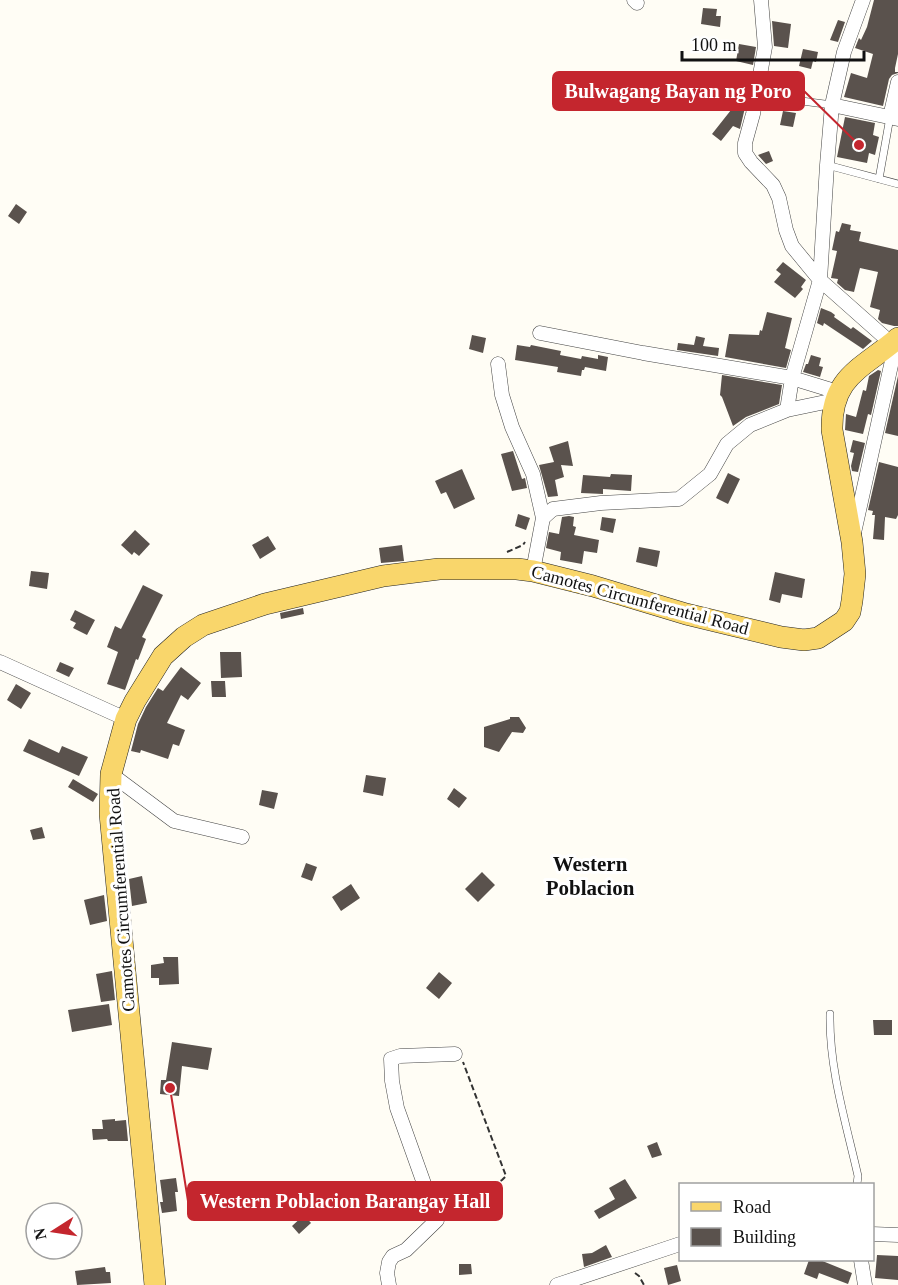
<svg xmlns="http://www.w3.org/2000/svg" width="898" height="1285" viewBox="0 0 898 1285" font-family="Georgia,serif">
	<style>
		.building { fill: #5a524d }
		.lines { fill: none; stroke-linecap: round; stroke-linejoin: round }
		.service-casing { stroke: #444; stroke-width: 8 }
		.minor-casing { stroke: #444; stroke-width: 15 }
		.primary-casing { stroke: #222; stroke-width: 22 }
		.path { stroke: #333; stroke-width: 2; stroke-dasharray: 6 3; stroke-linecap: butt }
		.service { stroke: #fff; stroke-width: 7 }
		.minor { stroke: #fff; stroke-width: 14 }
		.primary { stroke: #f9d66b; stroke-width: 21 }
		.labels { text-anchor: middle; stroke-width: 6; stroke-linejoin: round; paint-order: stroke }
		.street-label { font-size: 18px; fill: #111; stroke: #fff }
		.quarter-label { font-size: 21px; font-weight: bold; fill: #111; stroke: #fff }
		.leader { fill: none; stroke: #c4262e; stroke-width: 2 }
		.callout-dot { fill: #c4262e; stroke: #fff; stroke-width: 2 }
		.callout { fill: #c4262e; stroke: #c4262e; stroke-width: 2 }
		.callout-label { font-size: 20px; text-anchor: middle; font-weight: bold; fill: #fff }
	</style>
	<rect width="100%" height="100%" fill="#fffdf5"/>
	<!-- building -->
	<path class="building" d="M874,0H898V54L895,68V72H898V73L892,75L889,79L883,106L844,97L851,73L867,78L873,54L855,48L859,38L861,40L867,27Z
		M703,8L717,9L716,16H721L720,27L701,24Z
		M838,20L845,22L838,42L830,40Z
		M772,21L791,24L788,48L774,46Z
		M739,44L756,47L753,65L736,61Z
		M803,49L818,52L816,62L813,61L811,69L799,66Z
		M770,72L784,75L783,85L776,84L775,92L766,91Z
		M726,88L740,93L739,97L747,99L740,129L733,126L721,141L712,134L731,110L720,106Z
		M783,111L796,113L793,127L780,125Z
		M845,117L875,123L873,135L879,137L875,155L869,153L867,163L837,157Z
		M769,151L773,161L766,164L758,155Z
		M16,204L27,212L19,224L8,216Z
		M842,223L851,225L850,230L861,232L859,241L898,250V326H894L882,323L878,319L880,310L870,307L878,272L860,268L854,292L845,290L837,283L838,279L831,278L837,251L832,250L836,231L839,232Z
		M783,262L806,280L801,287L803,289L795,298L774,282L781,274L776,270Z
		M821,308L831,312L835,315L834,317L851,329L853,327L872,341L863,349L824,323L823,326L817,323Z
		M767,312L792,318L785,348L791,350L786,368L725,357L729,334L759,335L760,330L762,331Z
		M472,335L486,338L483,353L469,349Z
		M696,336L705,338L703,346L719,348L718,356L677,350L678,343L694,345Z
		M517,345L530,347L531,345L561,351L560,355L581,359L582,356L598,359V355L608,357L606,371L585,367L584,370H582L581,376L557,372L558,367L515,360Z
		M811,355L821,358L819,366L823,367L820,377L803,372L806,364H808Z
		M878,370L881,371L871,415L868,414L863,434L845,430L846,414L856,417L863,390L866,391L869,376Z
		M722,375L782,385L779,404L746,417L733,426L722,397L720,395Z
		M898,376V436L885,433Z
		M853,440L865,443L858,472L852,471L851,466L854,453L850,452Z
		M568,441L573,466L561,465L564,477L555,480L558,496L548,497L539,465L554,462L549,447Z
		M513,451L522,479L525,478L527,488L512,491L501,454Z
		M879,462L898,467V515L896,519L885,517L884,540L873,539L875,515H872L873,511L868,510Z
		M462,469L475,499L454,509L446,492L441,494L435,481Z
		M728,473L740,479L728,504L716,498Z
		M611,474L632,475L631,491L603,489V494L581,493L583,475L610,477Z
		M518,514L530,518L526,530L515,526Z
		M569,516L574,517L573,526L576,527L574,535L599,540L597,553L584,551L582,564L560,560L561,552L546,548L549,532L559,534L562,517Z
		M602,517L616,519L613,533L600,530Z
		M135,530L150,544L139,556L134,552L132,555L121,545Z
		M268,536L276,549L260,559L252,545Z
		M402,545L404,561L381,563L379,548Z
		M639,547L660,551L657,567L636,562Z
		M31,571L49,573L47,589L29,586Z
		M775,572L805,579L802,598L782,594L780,603L769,600Z
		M143,585L163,595L142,637L146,639L138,660L136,659L125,690L107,684L118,652L107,647L115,626L121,629Z
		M303,608L304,614L281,619L280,613Z
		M75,610L95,620L87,635L73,628L76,623L70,620Z
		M220,652H241L242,677L221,678Z
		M60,662L74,668L69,677L56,671Z
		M181,667L201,683L188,700L181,695L167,723L185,730L179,746L173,744L168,759L141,750L140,753L131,751L138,724L146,707L158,688L163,691Z
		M211,681H225L226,697H212Z
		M16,684L31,693L21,709L7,700Z
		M510,717H519L526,728L523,733L512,732L499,752L484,747V727L510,719Z
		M29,739L59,753L62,746L88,757L79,776L23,751Z
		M366,775L386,778L383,796L363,792Z
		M73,779L98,794L93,802L68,787Z
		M454,788L467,798L459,808L447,799Z
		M262,790L278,793L274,809L259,805Z
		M42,827L45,838L33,840L30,830Z
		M306,863L317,867L312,881L301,877Z
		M482,872L495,885L478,902L465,889Z
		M142,876L147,903L132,906L129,879Z
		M351,884L360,898L341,911L332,897Z
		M104,895L107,921L90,925L84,900Z
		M163,957H178L179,984L159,985V978H151V965L164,963Z
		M112,971L115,1000L101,1002L96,974Z
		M439,972L452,983L439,999L426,988Z
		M109,1004L112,1025L72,1032L68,1010Z
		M873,1020H892V1035H874Z
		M172,1042L212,1048L208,1070L182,1066L179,1096L160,1094L161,1080H166Z
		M115,1119V1121L126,1120L128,1141H108L107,1139L93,1140L92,1129H103L102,1120Z
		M657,1142L662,1155L652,1158L647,1146Z
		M176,1178L178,1192H175L177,1211L162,1213L160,1202H163L160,1180Z
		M625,1179L637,1198L599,1219L594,1211L615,1199L609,1188Z
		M304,1215L311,1223L299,1234L292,1226Z
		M606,1245L612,1257L584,1267L582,1254L592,1253Z
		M877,1255L898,1256V1280L875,1278Z
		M809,1260H820L852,1273L848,1284L819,1273L817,1279L804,1274Z
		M459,1264H471L472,1274L459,1275Z
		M677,1265L681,1281L668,1285L664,1268Z
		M105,1267L106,1272H110L111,1283L77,1285L75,1271Z"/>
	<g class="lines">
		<defs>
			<path id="service" d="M756,95L832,105
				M827,165L898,184
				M879,179L890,117
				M830,1014C829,1069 846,1123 858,1176L857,1184"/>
			<path id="minor" d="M634,0L637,3
				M761,0L765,47L753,114L745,143V153L751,162L773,185L779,198L786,230L792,246L820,280L891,343
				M832,105L898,119
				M890,117L898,82
				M498,364L502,395L512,427L533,474L543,518
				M836,396L828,389L792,378L820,280L827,165L832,105L844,52L863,0
				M787,410L835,400
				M854,533L897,338
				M533,571L543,518L553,509L601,503L679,499L710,474L727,444L750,425L787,410L792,378L643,353L540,333
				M0,662L126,719
				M111,774L174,821L242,837
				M872,1234L898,1235
				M861,1260L865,1285
				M389,1285L387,1273L389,1262L393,1256L406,1250L437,1220L397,1108L392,1081L391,1059L400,1056L455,1054
				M557,1285L680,1244"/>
			<path id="primary" d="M155,1285L110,814L111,774L126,719L135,701L163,656L184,637L203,625L265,604L383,576L439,569H517L533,571L593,586L686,614L781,637L804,640L818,638L844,621L850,612L852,601L855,574L852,542L832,430C831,376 862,369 898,338"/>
		</defs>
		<!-- service casing -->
		<use href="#service" class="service-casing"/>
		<!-- minor casing -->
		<use href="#minor" class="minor-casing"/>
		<!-- primary casing -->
		<use href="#primary" class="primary-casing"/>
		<!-- path -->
		<path class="path" d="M507,552L523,545L525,542
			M447,1214L502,1180L506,1176L463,1062
			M635,1273L639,1276L644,1285"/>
		<!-- service -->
		<use href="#service" class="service"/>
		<!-- minor -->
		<use href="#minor" class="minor"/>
		<!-- primary -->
		<use href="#primary" class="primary"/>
	</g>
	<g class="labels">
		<!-- street labels -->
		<g class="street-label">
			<text transform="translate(640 600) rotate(15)" y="6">Camotes Circumferential Road</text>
			<text transform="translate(121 900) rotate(-94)" y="6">Camotes Circumferential Road</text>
		</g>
		<!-- quarter labels -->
		<g class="quarter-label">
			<text x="590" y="871">Western<tspan x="590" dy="24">Poblacion</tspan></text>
		</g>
	</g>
	<!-- callouts -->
	<path class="leader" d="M859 145L804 91M170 1088L188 1201"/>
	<g class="callout-dot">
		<circle cx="859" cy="145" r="6"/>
		<circle cx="170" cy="1088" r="6"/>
	</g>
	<g class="callout">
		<rect x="553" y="72" width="251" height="38" rx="6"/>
		<rect x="188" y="1182" width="314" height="38" rx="6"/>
	</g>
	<g class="callout-label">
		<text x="678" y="98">Bulwagang Bayan ng Poro</text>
		<text x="345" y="1208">Western Poblacion Barangay Hall</text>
	</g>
	<!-- legend -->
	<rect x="679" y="1183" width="195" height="78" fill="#ffffff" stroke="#a0a0a0" stroke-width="1.5"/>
	<rect x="691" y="1202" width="30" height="9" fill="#f9d66b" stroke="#a0a0a0" stroke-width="1.5"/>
	<text x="733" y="1213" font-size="18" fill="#111111">Road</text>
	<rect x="691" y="1228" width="30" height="18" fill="#5a524d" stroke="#a0a0a0" stroke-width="1.5"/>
	<text x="733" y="1243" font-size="18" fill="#111111">Building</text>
	<!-- north arrow -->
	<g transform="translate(54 1231) rotate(258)"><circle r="28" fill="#ffffff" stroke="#a0a0a0" stroke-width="1.5"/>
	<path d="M0-4.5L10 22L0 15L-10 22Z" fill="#c4262e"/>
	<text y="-9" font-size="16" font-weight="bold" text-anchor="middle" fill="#111111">N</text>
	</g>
	<!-- scale -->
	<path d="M682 51v9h182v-9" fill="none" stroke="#111111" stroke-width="3"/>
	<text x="691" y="51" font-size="18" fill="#111111" stroke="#ffffff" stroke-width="4.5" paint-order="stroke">100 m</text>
</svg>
